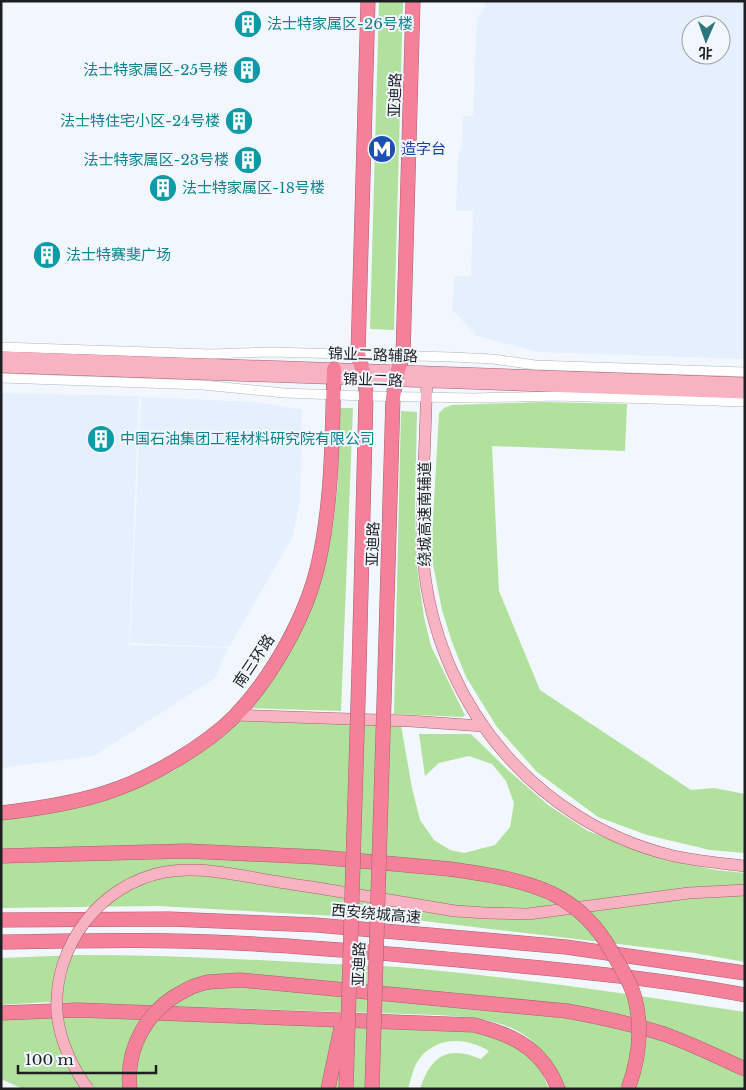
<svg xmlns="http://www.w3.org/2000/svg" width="746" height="1090" viewBox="0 0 746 1090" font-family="'Libre Baskerville','Noto Sans SC',serif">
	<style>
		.built { fill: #e5effe; fill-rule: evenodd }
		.green { fill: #b2e19e }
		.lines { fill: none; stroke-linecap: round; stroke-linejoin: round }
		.minor-casing { stroke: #b1b6be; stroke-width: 10 }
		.major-casing { stroke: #a95f6f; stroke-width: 12 }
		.highway-casing { stroke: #a95f6f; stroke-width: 15 }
		.minor { stroke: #fff; stroke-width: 9 }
		.major { stroke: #f8b3c2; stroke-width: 11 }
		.highway { stroke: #f48199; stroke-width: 14 }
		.major-bridge-casing { stroke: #a95f6f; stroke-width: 12; stroke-linecap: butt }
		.highway-bridge-casing { stroke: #a95f6f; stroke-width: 15; stroke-linecap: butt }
		.major-bridge { stroke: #f8b3c2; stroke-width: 11 }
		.highway-bridge { stroke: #f48199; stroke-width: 14 }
		.labels { text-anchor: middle; stroke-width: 4; stroke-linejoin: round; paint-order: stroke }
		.culture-label { font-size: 15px; fill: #0d838f; stroke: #f2f7fe; text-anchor: start }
		.street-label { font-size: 15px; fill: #1d1f22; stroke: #f2f7fe }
		.transit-label { font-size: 15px; fill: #164399; stroke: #f2f7fe; text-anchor: start }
	</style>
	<rect width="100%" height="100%" fill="#f2f7fe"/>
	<!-- built -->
	<path class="built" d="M485,1H745V359L539,352L477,336L452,310L454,276H471L473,211H456L458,156L462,147L463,116H473L477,17L485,8ZM691,25H721V55H691Z
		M1,393L139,396L129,645L228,648L215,678L94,756L1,768Z
		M141,397L255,402L302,410L300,499L293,536L229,647L130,643Z"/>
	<!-- green -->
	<path class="green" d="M379,1H403L394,330L370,329Z
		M543,402L627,404L625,451L492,446L499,591L540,690L691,790L714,788L745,794V853L710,850L647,835L598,817L537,772L497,727L466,677L452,642L442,610L431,554L439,413L444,408L452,405Z
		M339,408H353L341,711L249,708L324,566L333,526L338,484Z
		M401,411L417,412L415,508L417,567L424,617L431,646L463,711L465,716L462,717L394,714Z
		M237,720L401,725L412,788L420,820L434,840L450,850L464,853L495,845L510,827L514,803L506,781L492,764L469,756L439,763L425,776L419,734H471L508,770L548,805L588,831L661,859L716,870L745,873V962L694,953L423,921L158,906L1,908V820L71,809L131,791L175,770L219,738Z
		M77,955C162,955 246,959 331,964C361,965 391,966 422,969C530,979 638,995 745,1012V1089H563C538,1024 499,1019 437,1015L47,1002L1,1005V958Z
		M78,1016L463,1029L497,1035L537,1062L549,1089H420C431,1055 448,1045 481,1059L489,1051C466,1037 437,1036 419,1059C413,1068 411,1079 408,1089H23L1,1079V1018Z"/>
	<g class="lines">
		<defs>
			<path id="minor" d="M1,347L210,354L271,352L452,357L493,359L535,365L745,372
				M1,378L203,385L284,393L366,396L472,398L557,396L745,402"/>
			<path id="major" d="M1,357L745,383
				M1,367L745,393
				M427,376C426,411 425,446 423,482C423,513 421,545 425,576C443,710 538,822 670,855C694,861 720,863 745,866
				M235,715L410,721L482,726
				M312,887L455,911L486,913L528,914L689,893L745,890"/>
			<path id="highway" d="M359,670L366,396L365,379L358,354L368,1
				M385,670L393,397L398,370L403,356L413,1
				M1,813C36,809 71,804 105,793C147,780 204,747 235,716C272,677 306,617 318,565C333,500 332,434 334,369
				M1,856L187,851L318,857L450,869
				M1,920L169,919L316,925L566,947L745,973
				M1,942C79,941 157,939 235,943C320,947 405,955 490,963C575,971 661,979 745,995
				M208,982L240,980L567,1011C600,1017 632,1024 664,1034C692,1044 718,1057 745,1069
				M1,1013L77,1010L474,1025C506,1033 534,1044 551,1074C554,1079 556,1084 558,1089"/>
		</defs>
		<!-- minor casing -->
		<use href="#minor" class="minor-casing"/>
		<!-- major casing -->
		<use href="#major" class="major-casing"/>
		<!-- highway casing -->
		<use href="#highway" class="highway-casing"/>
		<!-- minor -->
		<use href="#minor" class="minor"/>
		<!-- major -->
		<use href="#major" class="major"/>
		<!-- highway -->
		<use href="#highway" class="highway"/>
		<defs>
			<path id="major-bridge" d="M88,1089C72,1067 59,1039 57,1012C53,946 100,884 165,872C192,867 218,872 245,876C267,880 289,884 312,887"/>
			<path id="highway-bridge" d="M450,869C485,874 519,879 551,893C578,906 599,928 613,954C621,967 629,980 634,995C643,1026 639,1059 628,1089
				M130,1089C125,1048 148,1008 186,990C192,986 200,984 208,982
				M328,1089L341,1028
				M346,1089L359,670
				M372,1089L385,670"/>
		</defs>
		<!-- major-bridge casing -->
		<use href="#major-bridge" class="major-bridge-casing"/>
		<!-- highway-bridge casing -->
		<use href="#highway-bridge" class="highway-bridge-casing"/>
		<!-- major-bridge -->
		<use href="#major-bridge" class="major-bridge"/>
		<!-- highway-bridge -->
		<use href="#highway-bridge" class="highway-bridge"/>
	</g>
	<!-- icons -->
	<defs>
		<symbol id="building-disc" viewBox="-11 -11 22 22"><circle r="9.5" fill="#0f9aa8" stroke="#f2f7fe"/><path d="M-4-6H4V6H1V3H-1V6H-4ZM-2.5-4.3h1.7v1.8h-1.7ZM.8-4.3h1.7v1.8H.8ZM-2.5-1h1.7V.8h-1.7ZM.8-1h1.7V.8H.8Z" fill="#fff"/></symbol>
		<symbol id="metro-disc" viewBox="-11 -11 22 22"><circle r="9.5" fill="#1a4fb4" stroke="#f2f7fe"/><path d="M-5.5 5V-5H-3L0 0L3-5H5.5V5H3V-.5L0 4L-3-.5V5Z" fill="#fff"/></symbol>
	</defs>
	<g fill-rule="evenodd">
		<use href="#building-disc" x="232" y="8" width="32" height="32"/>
		<use href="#building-disc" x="231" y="54" width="32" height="32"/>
		<use href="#building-disc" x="223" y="105" width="32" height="32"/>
		<use href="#metro-disc" x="366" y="133" width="32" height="32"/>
		<use href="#building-disc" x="232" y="144" width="32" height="32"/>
		<use href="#building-disc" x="147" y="172" width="32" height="32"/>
		<use href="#building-disc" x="31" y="239" width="32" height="32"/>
		<use href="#building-disc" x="85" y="423" width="32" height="32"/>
	</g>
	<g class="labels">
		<!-- culture labels -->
		<g class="culture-label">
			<text x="267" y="29">法士特家属区-26号楼</text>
			<text x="228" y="75" text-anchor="end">法士特家属区-25号楼</text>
			<text x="220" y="126" text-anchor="end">法士特住宅小区-24号楼</text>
			<text x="229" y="165" text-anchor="end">法士特家属区-23号楼</text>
			<text x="182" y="193">法士特家属区-18号楼</text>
			<text x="66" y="260">法士特赛斐广场</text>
			<text x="120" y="444">中国石油集团工程材料研究院有限公司</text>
		</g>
		<!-- street labels -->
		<g class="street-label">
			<text transform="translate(395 95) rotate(-88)" y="5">亚迪路</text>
			<text transform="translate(373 355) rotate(2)" y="5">锦业二路辅路</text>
			<text transform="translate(373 380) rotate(2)" y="5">锦业二路</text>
			<text transform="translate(425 514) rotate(-90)" y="5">绕城高速南辅道</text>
			<text transform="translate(373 544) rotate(-88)" y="5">亚迪路</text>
			<text transform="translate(254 661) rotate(-56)" y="5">南三环路</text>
			<text transform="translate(376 914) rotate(5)" y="5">西安绕城高速</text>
			<text transform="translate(359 964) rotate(-88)" y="5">亚迪路</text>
		</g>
		<!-- transit labels -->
		<g class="transit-label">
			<text x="401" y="154">造字台</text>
		</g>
	</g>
	<!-- border -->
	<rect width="746" height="1090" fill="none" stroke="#1d1f22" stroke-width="5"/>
	<!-- north arrow -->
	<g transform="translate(706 40) rotate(182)"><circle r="24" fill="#f2f7fe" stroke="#9da1a6"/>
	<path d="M0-4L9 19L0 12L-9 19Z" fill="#2c757b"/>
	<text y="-8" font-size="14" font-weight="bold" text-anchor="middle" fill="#1d1f22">北</text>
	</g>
	<!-- scale -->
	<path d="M18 1065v8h138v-8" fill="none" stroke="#1d1f22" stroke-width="2.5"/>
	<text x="25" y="1065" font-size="15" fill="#1d1f22" stroke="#f2f7fe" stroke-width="4" paint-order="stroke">100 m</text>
</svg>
